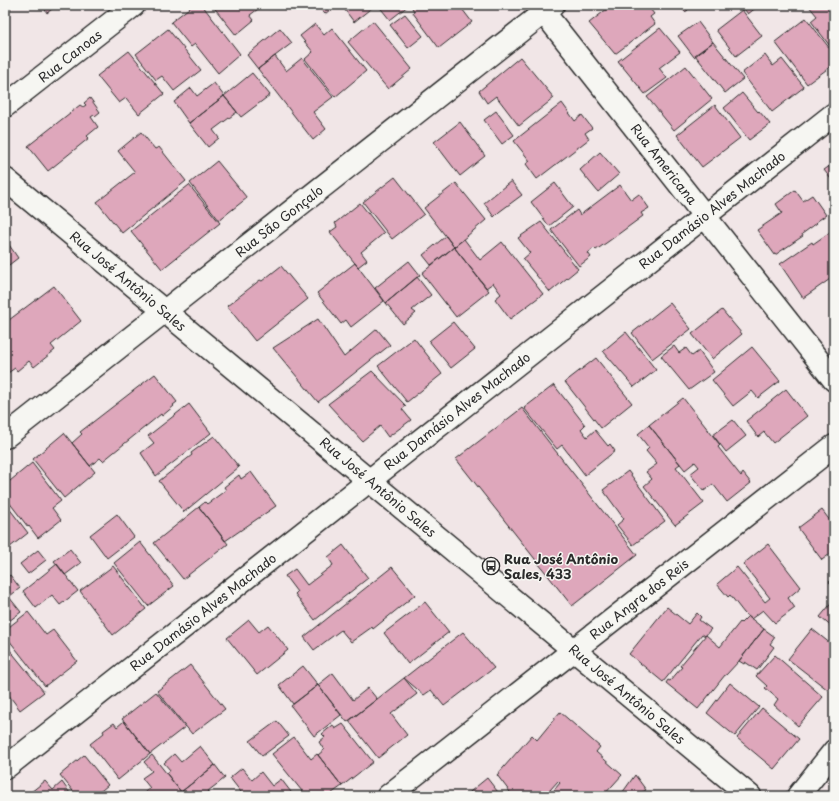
<svg xmlns="http://www.w3.org/2000/svg" width="839" height="801" viewBox="0 0 839 801" font-family="'Playpen Sans',sans-serif">
	<style>
		.building { fill: #dea7bb; stroke: #2b2b2b }
		.lines { fill: none; stroke-linecap: round; stroke-linejoin: round }
		.minor-casing { stroke: #2b2b2b; stroke-width: 25 }
		.tertiary-casing { stroke: #2b2b2b; stroke-width: 25 }
		.minor { stroke: #f6f6f2; stroke-width: 22 }
		.tertiary { stroke: #f6f6f2; stroke-width: 22 }
		.labels { text-anchor: middle; stroke-width: 3; stroke-linejoin: round; paint-order: stroke }
		.street-label { font-size: 13px; fill: #2b2b2b; stroke: #f6f6f2 }
		.poi-label { font-size: 13px; font-weight: bold; fill: #2b2b2b; stroke: #f6f6f2; text-anchor: start }
	</style>
	<rect width="100%" height="100%" fill="#f1e6e7"/>
	<filter id="ink" filterUnits="userSpaceOnUse"><feTurbulence type="fractalNoise" baseFrequency=".025" numOctaves="2"/><feDisplacementMap in="SourceGraphic" scale="8" xChannelSelector="R" yChannelSelector="G"/><feConvolveMatrix kernelMatrix="1 2 1 2 8 2 1 2 1" color-interpolation-filters="sRGB"/></filter>
	<g filter="url(#ink)">
		<!-- building -->
		<path class="building" d="M5,5H7L11,10L5,15Z
			M42,5H57L47,13Z
			M59,5H70L63,10Z
			M193,5H202L240,54L218,73L195,44L191,47L171,22Z
			M212,5H261L262,6L250,15L254,20L236,35Z
			M265,5H273L268,9Z
			M317,5H336L325,14Z
			M341,5H373L374,6L354,22Z
			M378,5H409L390,20Z
			M416,5H459L472,22L439,48L413,13L414,11L412,8Z
			M612,5H647L654,14L650,17L655,24L615,54L589,23Z
			M684,5H693L688,9Z
			M684,5L688,10L685,12L681,8Z
			M741,5H756L757,7L748,14Z
			M808,5H834V43L830,46L811,21L817,16Z
			M742,10L762,36L736,56L716,30Z
			M405,14L423,36L408,48L390,25Z
			M806,18L834,54V64L807,84L775,42Z
			M373,21L412,69L388,89L348,42Z
			M698,22L713,42L694,57L678,36Z
			M315,24L324,35L332,28L366,71L335,97L305,59L313,52L300,36Z
			M280,28L292,43L258,69L247,55Z
			M660,28L680,52L659,68L667,78L645,94L618,61Z
			M168,29L201,70L174,91L162,76L156,80L136,54Z
			M713,42L743,79L725,93L695,55Z
			M129,51L164,94L139,114L126,98L119,103L97,76Z
			M765,55L773,66L782,59L804,87L772,112L742,73Z
			M275,56L286,71L302,58L333,97L313,112L326,129L313,140L258,69Z
			M520,57L554,98L519,126L496,96L487,103L479,91Z
			M686,66L712,99L674,130L647,97Z
			M252,73L270,95L241,117L224,96Z
			M214,83L224,96L189,123L174,102L191,88L197,96Z
			M742,93L758,112L759,111L770,124L749,140L724,108Z
			M224,96L237,112L213,130L219,138L208,147L189,123Z
			M90,98L100,112L95,116L94,115L91,117L98,127L87,136L89,138L48,171L28,146L80,105L83,107L86,105L84,103Z
			M562,103L575,121L582,115L592,128L585,133L589,139L537,179L526,164L530,161L514,141Z
			M715,105L740,138L702,167L677,135Z
			M496,111L514,135L502,144L484,120Z
			M460,122L485,156L460,176L434,142Z
			M141,132L155,149L159,147L186,181L122,233L97,202L135,172L118,151Z
			M600,152L619,174L598,192L580,170Z
			M217,161L247,198L219,220L190,183Z
			M834,163V183L824,170Z
			M395,177L424,214L392,239L363,202Z
			M511,181L522,195L499,212L494,217L484,203Z
			M456,183L486,220L454,247L424,208Z
			M555,183L573,207L549,226L531,202Z
			M189,185L220,223L162,269L131,231Z
			M620,185L631,200L639,194L649,208L641,213L643,216L609,241L596,250L594,248L588,253L591,257L579,266L551,230L577,210L580,215Z
			M795,190L803,201L812,195L826,215L816,222L817,223L802,234L803,236L775,255L757,230L782,213L776,204Z
			M360,203L384,233L361,252L367,260L358,267L330,232L337,227L335,223Z
			M541,222L578,269L550,292L523,259L530,253L518,238Z
			M830,232L834,238V278L833,277L803,298L780,264L812,242L813,244Z
			M446,236L454,247L431,265L423,255Z
			M5,239L18,258L5,268Z
			M464,239L480,260L502,242L543,294L510,319L495,299L501,294L493,283L486,288L454,247Z
			M454,247L489,291L456,317L422,273Z
			M409,261L420,275L386,303L375,288Z
			M355,263L384,301L351,327L346,320L341,324L317,293Z
			M281,266L308,299L255,341L227,306L260,280L262,281Z
			M417,277L431,295L412,310L416,313L403,324L386,303Z
			M54,286L81,321L51,345L55,350L34,367L29,361L17,371L15,368L5,375V323Z
			M670,303L691,329L652,359L632,333Z
			M722,310L742,334L712,359L692,334Z
			M318,319L344,357L377,329L390,345L318,402L273,348Z
			M453,322L475,349L451,368L429,341Z
			M626,332L656,370L634,387L603,351Z
			M414,338L442,374L407,402L378,366Z
			M674,346L679,353L686,348L692,356L699,351L714,372L689,390L661,356Z
			M752,347L780,381L758,398L752,391L733,406L712,380Z
			M596,358L632,403L601,428L565,382Z
			M372,371L406,406L402,409L411,420L388,437L380,426L362,441L328,404Z
			M155,374L177,402L173,405L174,406L162,416L161,414L103,461L100,458L90,466L72,443L82,434L80,432Z
			M554,385L585,425L581,429L587,437L595,430L608,446L610,444L615,451L585,475L562,445L557,449L524,408Z
			M786,389L807,416L773,443L764,432L758,437L746,421Z
			M683,398L720,445L718,447L741,476L743,473L751,483L727,502L713,484L704,491L690,474L699,467L695,462L685,470L649,425Z
			M189,404L211,433L156,476L141,453L154,443L148,436Z
			M522,408L637,555L572,606L456,459Z
			M733,420L746,436L726,452L713,435Z
			M649,425L680,464L676,467L704,503L675,525L644,486L652,479L646,472L657,464L646,451L649,448L638,434Z
			M64,433L95,472L64,498L33,459Z
			M214,436L239,467L184,512L159,481L192,455L191,453Z
			M32,463L61,501L52,508L61,520L38,538L29,526L28,527L5,497V485Z
			M628,471L665,521L633,545L617,525L624,519L603,490Z
			M251,472L276,506L225,541L199,507L205,502L207,504L226,490L224,487L239,475L241,479Z
			M5,503L28,533L5,551Z
			M199,507L228,544L183,579L154,543Z
			M822,510L834,526V551L822,560L798,528Z
			M117,514L134,537L107,558L90,535Z
			M140,542L174,586L148,606L114,563Z
			M768,544L801,587L788,598L795,608L775,623L763,610L751,619L744,613L730,595L728,597L717,584L737,567L765,602L770,598L743,564Z
			M343,545L368,578L315,620L295,594L297,592L285,576L295,569L307,585L333,565L328,557Z
			M70,549L81,563L65,575L54,561Z
			M38,550L46,560L28,574L20,564Z
			M57,564L78,591L60,605L52,595L36,608L23,591Z
			M113,566L146,609L113,635L80,591Z
			M392,567L415,595L373,629L372,627L351,642L341,630L314,650L304,637Z
			M10,575L20,588L5,600V579Z
			M834,578V586L829,582Z
			M9,597L21,612L5,624V600Z
			M834,600V629L820,617Z
			M425,602L449,632L408,664L384,633Z
			M667,607L688,624L697,613L701,617L699,620L711,629L705,636L702,634L663,682L629,654Z
			M28,612L46,635L53,630L77,661L45,686L5,635V630Z
			M748,616L764,629L739,661L726,675H725L698,709L666,683L668,680L670,681L682,667L680,666L706,635L720,647L740,622L741,623Z
			M249,620L259,632L268,625L288,650L257,675L227,638Z
			M764,629L775,637L770,644L774,647L757,670L745,662L744,664L739,661Z
			M812,629L831,644L834,641V682L828,690L788,659Z
			M463,632L494,668L444,706L431,690L424,695L404,678Z
			M5,644L44,692L20,710L5,690Z
			M775,655L823,697L798,726L774,705L778,699L765,688L767,686L756,676Z
			M190,665L225,709L192,734L157,691Z
			M303,666L318,685L293,704L279,685Z
			M333,673L353,700L368,688L377,699L347,722L318,685Z
			M404,678L417,694L391,714L407,735L378,758L349,721Z
			M730,683L759,707L735,736L707,713Z
			M318,685L341,715L314,736L291,706Z
			M156,692L185,727L150,754L122,719Z
			M762,708L799,739L774,769L737,738Z
			M560,712L600,747L596,752L622,775L603,796H549L560,783L558,781L550,790L551,791L548,796L546,795L545,796H513L497,775L532,735L537,740Z
			M124,721L150,754L118,780L90,744L104,733L103,731L114,723L117,727Z
			M277,721L289,736L262,756L250,741Z
			M343,724L373,762L342,786L318,755L324,750L319,742L325,737L322,734L333,725L335,729Z
			M294,737L311,759L317,754L318,755L342,786L328,796H306L272,754Z
			M200,746L215,765L181,792L167,774L170,770L164,763L174,754L181,762Z
			M84,755L108,785L95,796H77L60,775Z
			M152,755L181,792L176,796H140L150,788L142,778L152,771L144,762Z
			M215,765L225,778L208,791L212,796H184L181,792Z
			M242,768L252,780L261,772L272,786L281,779L294,796H244L230,778Z
			M635,775L646,790L639,794L641,796H620Z
			M487,778L501,796H465Z
			M45,781L53,790L62,782L72,796H26Z
			M181,792L184,796H176Z"/>
		<g class="lines">
			<defs>
				<path id="minor" d="M538,5L834,380
					M5,106L134,5
					M5,437L553,5
					M5,768L834,114
					M388,796L834,446
					M798,796L834,751"/>
				<path id="tertiary" d="M5,179L750,796"/>
			</defs>
			<!-- minor casing -->
			<use href="#minor" class="minor-casing"/>
			<!-- tertiary casing -->
			<use href="#tertiary" class="tertiary-casing"/>
			<!-- minor -->
			<use href="#minor" class="minor"/>
			<!-- tertiary -->
			<use href="#tertiary" class="tertiary"/>
		</g>
	</g>
	<!-- icons -->
	<defs>
		<symbol id="bus-ring" viewBox="-11 -11 22 22"><circle r="9.5" fill="#f6f6f2" stroke="#2b2b2b" stroke-width="1.5"/><path d="M-5-6H5V4H4V6H2V4H-2V6H-4V4H-5ZM-3.5-4V0h7V-4ZM-3.5 1.2v1.5H-2V1.2ZM2 1.2v1.5H3.5V1.2Z" fill="#2b2b2b"/></symbol>
	</defs>
	<g fill-rule="evenodd">
		<use href="#bus-ring" x="481" y="556" width="20" height="20"/>
	</g>
	<g class="labels">
		<!-- street labels -->
		<g class="street-label">
			<text transform="translate(70 56) rotate(-38)" y="5">Rua Canoas</text>
			<text transform="translate(664 164) rotate(52)" y="5">Rua Americana</text>
			<text transform="translate(712 210) rotate(-38)" y="5">Rua Damásio Alves Machado</text>
			<text transform="translate(279 221) rotate(-38)" y="5">Rua São Gonçalo</text>
			<text transform="translate(128 281) rotate(40)" y="5">Rua José Antônio Sales</text>
			<text transform="translate(457 411) rotate(-38)" y="5">Rua Damásio Alves Machado</text>
			<text transform="translate(378 487) rotate(40)" y="5">Rua José Antônio Sales</text>
			<text transform="translate(639 599) rotate(-38)" y="5">Rua Angra dos Reis</text>
			<text transform="translate(203 612) rotate(-38)" y="5">Rua Damásio Alves Machado</text>
			<text transform="translate(627 694) rotate(40)" y="5">Rua José Antônio Sales</text>
		</g>
		<!-- poi labels -->
		<g class="poi-label">
			<text x="504" y="564">Rua José Antônio<tspan x="504" dy="15">Sales, 433</tspan></text>
		</g>
	</g>
	<!-- margin -->
	<rect width="839" height="801" fill="none" stroke="#f6f6f2" stroke-width="20"/>
	<rect x="10" y="10" width="819" height="781" fill="none" stroke="#2b2b2b" stroke-width="1.5" filter="url(#ink)"/>
</svg>
